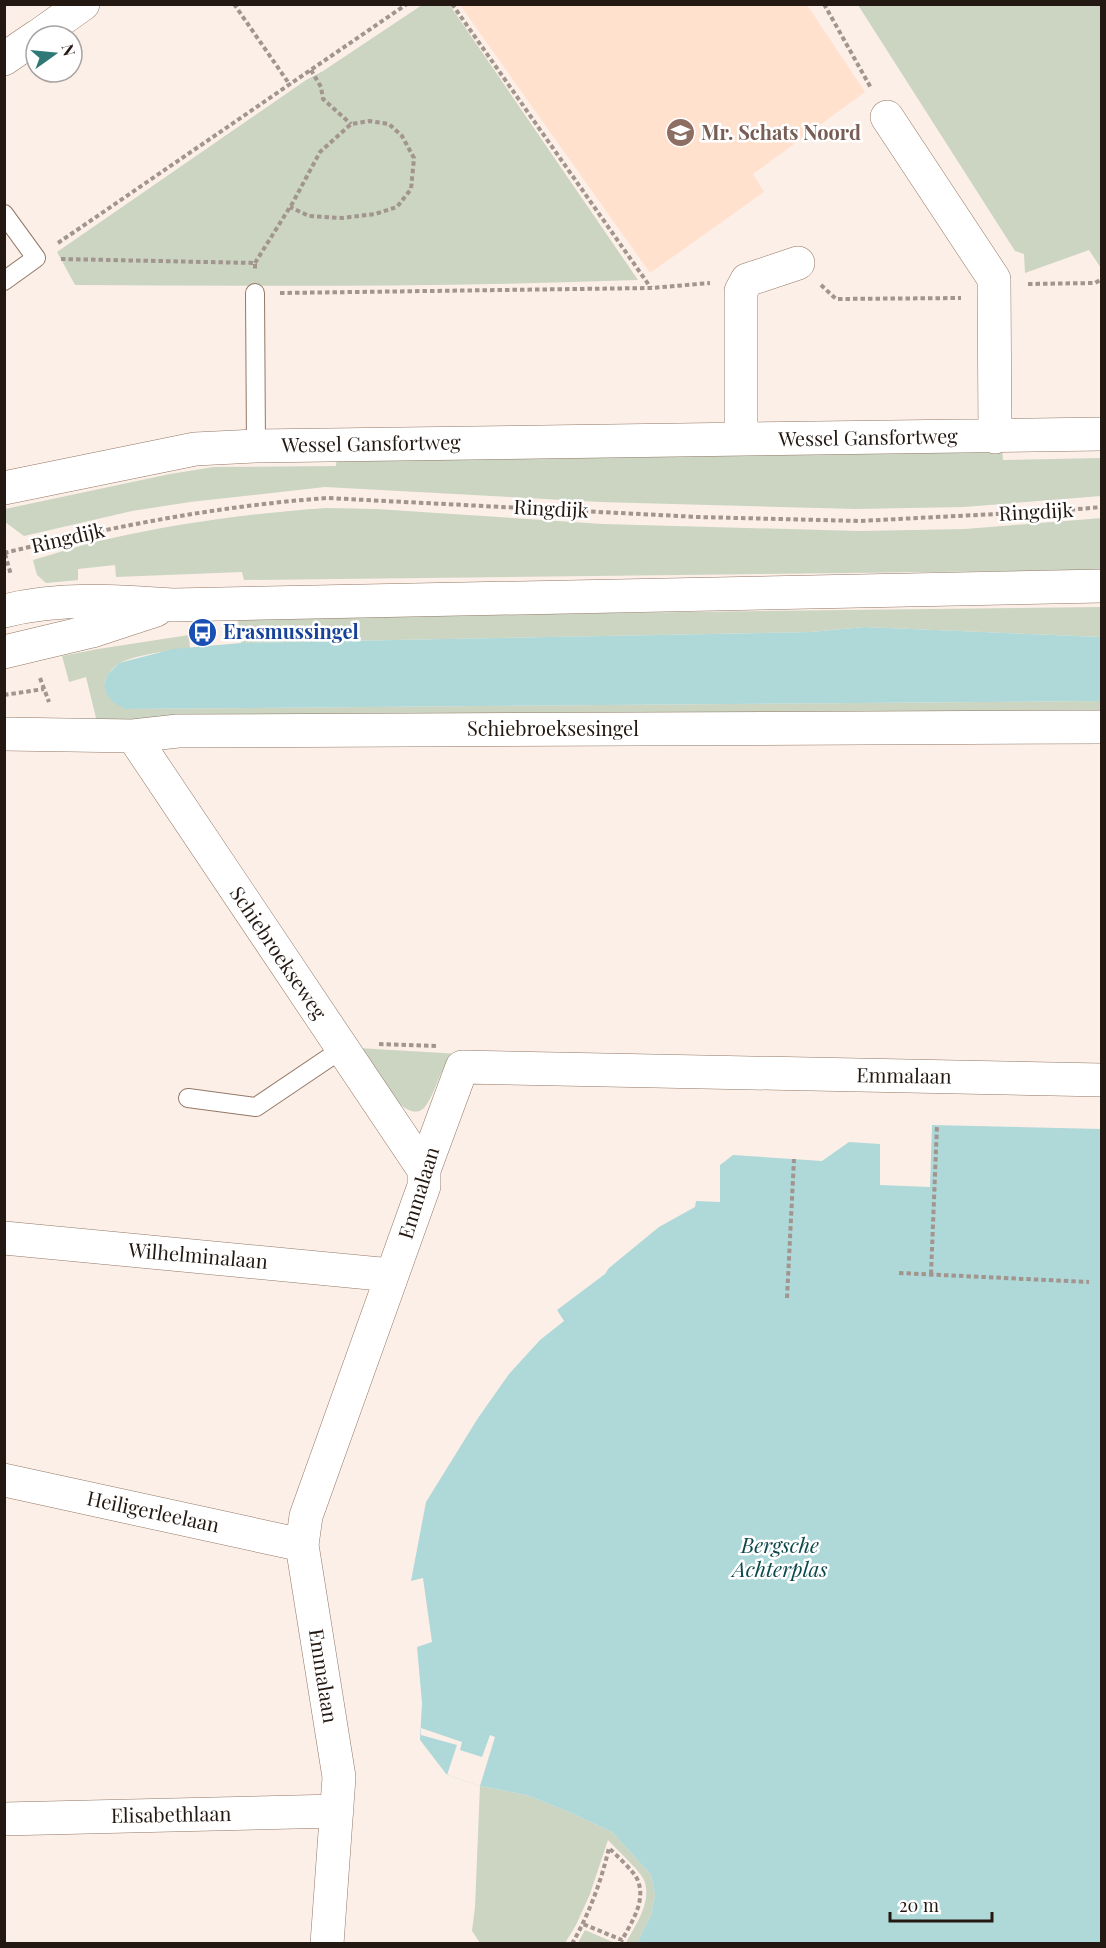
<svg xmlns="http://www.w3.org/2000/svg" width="1106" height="1948" viewBox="0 0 1106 1948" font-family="'Playfair Display',serif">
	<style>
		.built { fill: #ffe1cd }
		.green { fill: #cbd5c2 }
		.water { fill: #afd8d9 }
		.pier { fill: #fcefe7 }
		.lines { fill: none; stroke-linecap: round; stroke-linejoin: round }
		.lane-casing { stroke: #937866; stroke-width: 20 }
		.street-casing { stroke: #937866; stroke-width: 34 }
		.secondary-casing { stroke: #937866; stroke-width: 34 }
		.path { stroke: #a1958e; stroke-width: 4; stroke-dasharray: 4.5 3; stroke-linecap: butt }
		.lane { stroke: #fff; stroke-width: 18 }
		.street { stroke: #fff; stroke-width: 33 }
		.secondary { stroke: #fff; stroke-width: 33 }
		.labels { text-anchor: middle; stroke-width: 5; stroke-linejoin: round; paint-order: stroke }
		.education-label { font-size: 20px; font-weight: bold; fill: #785e54; stroke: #fff; text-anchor: start }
		.street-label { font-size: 20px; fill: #241912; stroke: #fff }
		.transit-label { font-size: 20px; font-weight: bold; fill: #164399; stroke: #fff; text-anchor: start }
		.water-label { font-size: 21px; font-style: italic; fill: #0c494c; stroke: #fff }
	</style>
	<rect width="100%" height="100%" fill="#fcefe7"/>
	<!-- built -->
	<path class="built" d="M460,5H807L865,92L753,174L764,192L650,273Z"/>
	<!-- green -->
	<path class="green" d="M449,4L638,280C450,287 263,286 75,285L57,252L306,80L323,71L422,5Z
		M858,5H1101V268L1089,250L1025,273L1024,254L1015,251Z
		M1002,446L1003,460L1101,458V496L964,507L855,509L600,502L325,487L190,502L132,511L24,536L5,522V509L170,474L214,467L336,466L337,454Z
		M326,508L376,509L603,524L859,531L965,529L1102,518L1101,570L244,580L242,572L116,577L115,565L78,569V580L46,583L37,575L33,560C58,553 83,544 108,539C180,523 253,513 326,508Z
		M1101,607L1102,637L864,627L810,632L241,643L238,620L270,617Z
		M189,635L190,648C176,649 127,656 117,665C110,670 107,676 104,684L125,709L1101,701V718L97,722L86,677L69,682L62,656L98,649Z
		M358,1048L460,1054C455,1057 448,1061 445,1066C438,1077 435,1092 427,1104C408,1135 368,1062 358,1048Z
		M480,1786L526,1795L567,1811L612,1832L651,1875L655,1895L651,1915L637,1943H626C635,1925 654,1900 643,1878C638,1869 616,1849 608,1840L590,1894L576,1925L565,1943H480L472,1931L475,1907Z
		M585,1930L615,1943H578Z"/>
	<!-- water -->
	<path class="water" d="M864,627L1101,637V701L125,709L113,702L107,695L104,684L108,674L119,663L173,649L241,643L810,632Z
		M932,1125L1101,1129V1943H637L651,1915L655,1895L651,1875L612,1832L567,1811L526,1795L480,1786L447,1775L420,1740L422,1703L417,1647L432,1642L423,1578L411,1581L426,1502L478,1418L509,1374L540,1340L564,1321L557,1310L605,1274L609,1268L659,1227L695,1207L696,1201L720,1202V1165L733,1155L822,1161L849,1142L880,1144V1185L930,1187Z"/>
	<!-- pier -->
	<path class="pier" d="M421,1728L462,1742L460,1750L482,1757L490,1735L495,1737L480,1786L447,1775L457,1745L421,1735Z"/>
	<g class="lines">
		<defs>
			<path id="lane" d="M4,214L36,258L4,281
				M255,293L256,446
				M188,1098L256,1107L342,1049"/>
			<path id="street" d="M38,36L83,4
				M4,59L36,37
				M887,117L994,279L995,437
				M741,439V291L747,280L798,263
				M4,488L195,449L256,446L1102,434
				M4,734L133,736L178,731L1102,727
				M133,736L424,1170
				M4,1238L391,1275
				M4,1480L302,1545
				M4,1819L337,1811
				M327,1944L339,1777L302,1545L306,1516L424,1186V1170L462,1067L1102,1080"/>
			<path id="secondary" d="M4,611C59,597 117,601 173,605L1102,586
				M4,652L92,631L156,610"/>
		</defs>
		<!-- lane casing -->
		<use href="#lane" class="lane-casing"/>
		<!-- street casing -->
		<use href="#street" class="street-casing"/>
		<!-- secondary casing -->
		<use href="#secondary" class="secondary-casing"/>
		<!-- path -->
		<path class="path" d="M234,4L290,85
			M452,4L651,288
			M824,4L871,88
			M311,70L321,87L323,99L351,124
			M58,243L407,4
			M61,259L255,263V269
			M255,263L290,207L292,204L320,152L351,124L369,121L389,124L402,136L414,158L411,189L397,207L375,214L342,218L309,216L290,207
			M1028,284L1095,283L1102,279
			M821,285L836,299L961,298
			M280,293L651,288L710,283
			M4,553C111,527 217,506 327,498L698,517L859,521L1055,511L1102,507
			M5,554L11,575
			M40,678L49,702
			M4,695L44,689
			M379,1044L437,1046
			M899,1273L1089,1282
			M931,1274L937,1125
			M787,1298L794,1159
			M572,1944C589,1914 601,1882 609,1848C617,1856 635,1872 638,1881C646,1902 631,1923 622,1940L583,1924"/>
		<!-- lane -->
		<use href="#lane" class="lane"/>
		<!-- street -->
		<use href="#street" class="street"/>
		<!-- secondary -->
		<use href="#secondary" class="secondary"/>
	</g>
	<!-- icons -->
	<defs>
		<symbol id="school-disc" viewBox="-11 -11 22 22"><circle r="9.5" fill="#8d6e63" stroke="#fff"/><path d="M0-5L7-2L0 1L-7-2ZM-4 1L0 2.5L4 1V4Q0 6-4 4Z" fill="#fff"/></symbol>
		<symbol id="bus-disc" viewBox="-11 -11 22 22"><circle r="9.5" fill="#1a4fb4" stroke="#fff"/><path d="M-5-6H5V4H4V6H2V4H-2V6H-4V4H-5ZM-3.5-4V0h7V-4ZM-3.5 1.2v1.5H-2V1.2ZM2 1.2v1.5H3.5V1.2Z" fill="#fff"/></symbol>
	</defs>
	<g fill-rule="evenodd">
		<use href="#school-disc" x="664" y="116" width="33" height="33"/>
		<use href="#bus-disc" x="186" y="616" width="33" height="33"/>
	</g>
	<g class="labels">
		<!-- education labels -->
		<g class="education-label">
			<text x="701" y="140">Mr. Schats Noord</text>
		</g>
		<!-- street labels -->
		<g class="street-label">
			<text transform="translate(868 438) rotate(-1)" y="7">Wessel Gansfortweg</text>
			<text transform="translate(371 444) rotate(-1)" y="7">Wessel Gansfortweg</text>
			<text transform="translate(551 509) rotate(3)" y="7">Ringdijk</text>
			<text transform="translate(1036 512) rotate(-3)" y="7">Ringdijk</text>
			<text transform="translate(68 538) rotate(-13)" y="7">Ringdijk</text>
			<text x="553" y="736">Schiebroeksesingel</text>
			<text transform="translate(278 953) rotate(56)" y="7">Schiebroekseweg</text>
			<text transform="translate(904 1076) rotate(1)" y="7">Emmalaan</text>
			<text transform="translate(419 1193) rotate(-73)" y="7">Emmalaan</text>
			<text transform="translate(198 1256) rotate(5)" y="7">Wilhelminalaan</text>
			<text transform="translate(153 1512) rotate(12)" y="7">Heiligerleelaan</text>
			<text transform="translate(323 1676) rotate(81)" y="7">Emmalaan</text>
			<text transform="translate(171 1815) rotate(-1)" y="7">Elisabethlaan</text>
		</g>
		<!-- transit labels -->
		<g class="transit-label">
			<text x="223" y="639">Erasmussingel</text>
		</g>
		<!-- water labels -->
		<g class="water-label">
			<text x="780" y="1553">Bergsche<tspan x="780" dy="24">Achterplas</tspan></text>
		</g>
	</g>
	<!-- border -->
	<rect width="1106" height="1948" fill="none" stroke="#241912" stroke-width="12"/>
	<!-- north arrow -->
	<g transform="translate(54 54) rotate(75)"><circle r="28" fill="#ffffff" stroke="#a7a3a0" stroke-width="1.5"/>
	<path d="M0-4.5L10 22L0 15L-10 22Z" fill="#2f7876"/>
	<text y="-9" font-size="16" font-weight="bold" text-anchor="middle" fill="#241912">N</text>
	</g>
	<!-- scale -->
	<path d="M890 1912v9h102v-9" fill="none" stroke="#241912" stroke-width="3"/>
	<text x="899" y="1912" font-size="18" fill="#241912" stroke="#ffffff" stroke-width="4.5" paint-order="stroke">20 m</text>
</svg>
